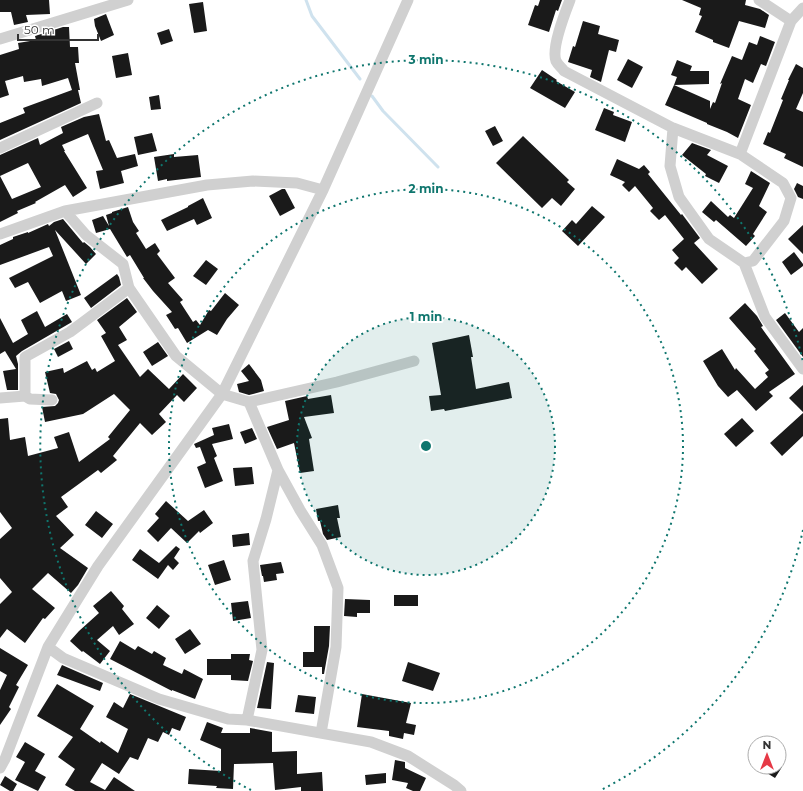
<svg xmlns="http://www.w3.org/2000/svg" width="803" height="791" viewBox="0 0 803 791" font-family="Montserrat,sans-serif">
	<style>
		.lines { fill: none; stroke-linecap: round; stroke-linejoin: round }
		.stream { stroke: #cfe2ee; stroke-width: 3 }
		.building { fill: #1a1a1a }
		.minor { stroke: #d0d0d0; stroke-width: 11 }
		.ring { fill: none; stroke: #0f766e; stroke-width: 2; stroke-dasharray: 2 4 }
		.centre { fill: #0f766e; stroke: #fff; stroke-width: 2 }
		.ring-label { font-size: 12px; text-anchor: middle; font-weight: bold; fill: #0f766e; stroke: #fff; stroke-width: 4; stroke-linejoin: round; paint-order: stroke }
	</style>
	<rect width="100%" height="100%" fill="#fff"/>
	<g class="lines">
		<!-- stream -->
		<path class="stream" d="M306,0L312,16L360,79
			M372,96L383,111L438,167"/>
	</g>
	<!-- building -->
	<path class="building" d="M0,0H49L50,14L26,15L28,22L14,25L11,12H0Z
		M540,0H562L558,11L556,10L549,32L528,25L535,5L538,6Z
		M682,0H746L745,5L760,9L769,15L765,28L739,21L729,48L713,42V40L695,32L702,16L699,15L701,8Z
		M203,2L207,31L194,33L189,4Z
		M106,14L114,35L101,41L95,26L94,19Z
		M583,21L600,26L598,34L619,40L616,52L609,50L601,82L590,77L592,70L568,62L573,46L575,47Z
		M63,27H69L70,47H78L79,63H75L80,90H78L81,103L0,140V123L25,113L23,108L72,90L68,78L42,86L41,79L24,82L23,76L5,81L9,95L0,98V55L19,49L18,43L36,40L35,36Z
		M169,29L173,41L161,45L157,33Z
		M760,36L775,42L766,66L761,64L753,83L745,79L738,99L751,105L738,138L727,132L707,124V123L665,105L674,85L710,101V109L713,102L715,103L722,83L720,84L732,56L742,60L749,42L757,45Z
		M128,53L132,75L116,78L112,56Z
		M628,59L643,67L632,88L617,80Z
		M677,60L692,66L690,71H709V84L674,85L677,77L671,75Z
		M796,64L803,68V93L796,109L803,112V167L784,158L786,154L763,144L768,132L770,133L783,100L781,99L789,80H788Z
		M542,70L557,80L556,81L575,92L565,108L530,88Z
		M159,95L161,109L151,110L149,97Z
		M604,108L614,112L613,115L632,122L625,142L595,130Z
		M99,114L106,141L109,140L117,158L135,154L138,166L121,171L124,183L100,189L96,171L103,170L88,134L62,145L65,151H64L87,188L73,197L65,185L35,202L36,203L17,211L18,213L0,222V176L12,199L41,187L28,163L0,176V155L38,138L40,145L63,133L61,127L84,117Z
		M495,126L503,141L493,146L485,131Z
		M152,133L157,151L138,155L134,137Z
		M523,136L569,180L567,182L575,189L561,206L552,198L542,208L496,163Z
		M692,143L711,150L707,155L728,166L719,183L705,176L706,174L682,155Z
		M174,154V157L198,155L201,177L167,181V179L158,181L154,157Z
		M617,159L639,169L644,165L650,172L648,174L681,215L682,214L700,238L694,243L718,269L702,284L686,267L682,271L674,263L679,258L672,250L684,239L665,215L659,220L650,211L653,208L635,186L629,192L622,185L625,182L610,175Z
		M751,171L770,183L759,206L767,212L753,234L755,236L746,246L716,220L714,222L702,212L711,201L728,217L730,215L734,218L753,188L745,184Z
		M797,183L803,186V199L798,197L794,189Z
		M282,189H285L295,208L280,216L269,196Z
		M203,198L212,218L197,225L194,219L167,231L161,220L188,207V206Z
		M592,206L605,217L578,246L562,231L572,220L576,224Z
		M128,207L133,222L139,231L136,233L146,249L155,243L160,251L157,254L175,278L168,283L183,300L180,302L193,322L196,320L200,325L209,310L211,311L225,293L239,305L227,319L217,335L208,330L187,343L178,328L175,329L166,315L172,312L153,291L143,278H144L130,255L127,257L110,229L96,233L92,220L103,216L109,226L106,215L112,213V212Z
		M63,219L83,243L84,242L90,247L96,254L86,264L55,230L81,295L66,301L62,291L40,303L28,282L15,288L9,278L53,256L49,247L0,265V245L13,239V237L28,232V233L48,224L49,226L54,222Z
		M803,225V254L788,239Z
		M794,252L803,264V266L791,275L782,262Z
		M206,260L218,269L206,285L193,276Z
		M117,274L119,277L121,285L91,308L84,298Z
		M127,298L137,312L119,327L127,340L118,345L140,377L148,369L169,389L183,374L197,388L184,402L177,395L159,414L166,422L152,435L140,423L113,456L117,460L101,473L98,470L61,497L68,507L56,516L74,535L60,548L88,568L78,585L71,593L48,573L32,589L55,608L45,619L43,618L25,643L7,629L0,638V604L12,592L0,578V539L12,528L0,512V419L8,418L10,440L25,437L28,456L58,448L54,437L69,432L79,462L110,439L108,437L130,410L114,394L83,414L45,422L42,407L55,406L58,403L59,400L56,394L50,393L45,372L63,368L64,373L87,361L92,370L95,368L97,372L115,361L101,336L106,333L97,320Z
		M745,303L757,316L763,326L761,327L795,374L769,392L773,396L756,411L737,390L728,397L718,386L703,361L722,349L735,370L736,368L755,389L768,377L765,373L769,370L754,351L756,349L729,318Z
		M37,311L45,327L67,314L72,322L22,351L16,356L18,364V390H7L3,371L16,369L5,351L0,354V318L13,343L28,334L21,320Z
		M785,313L799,332L803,328V357L776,320Z
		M469,335L473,357H471L476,389L509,382L512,398L445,411L444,409L431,411L429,396L441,395L432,343Z
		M69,341L73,349L58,357L54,349Z
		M158,342L168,356L152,366L143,352Z
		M249,364L261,380L264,391L249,395L239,392L237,384L249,381L241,371Z
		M803,385V412L789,398Z
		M331,395L334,413L304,417L312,438L309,439L314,471L300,473L294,443L277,449L267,427L289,420L285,401L307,396L308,399Z
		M803,413V436L782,456L770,443Z
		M742,418L754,431L736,447L724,434Z
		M229,424L233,439L212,444L217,456L214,458L223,481L205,488L197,467L206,463L200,447L196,448L194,444L214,435L212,428Z
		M252,428L257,439L245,444L240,432Z
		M252,467L254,484L235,486L233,468Z
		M166,501L188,521L204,510L213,523L200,533L199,531L187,543L171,528L158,542L147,531L159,518L155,514Z
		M338,505L340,518H337L341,537L327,540L323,534L320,521H318L316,509Z
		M96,511L113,524L102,538L85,525Z
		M249,533L250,545L233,547L232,535Z
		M176,546L180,549L174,558L179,563L173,570L168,565L158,579L132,560L140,549L159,563Z
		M224,560L231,580L215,585L208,565Z
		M281,562L284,573L276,574L277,580L264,582L263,576H262L260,565Z
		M111,591L124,606L122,609L134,624L119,635L113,626L97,640L110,651L100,664L83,651L82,652L70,641L79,631L99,613L93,606Z
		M394,595H418V606H394Z
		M345,599L370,600V613H357V617L344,616Z
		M248,601L251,618L233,621L231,603Z
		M157,605L170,616L159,629L146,618Z
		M314,626H330L329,646L324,674H322V667H303V652H314Z
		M190,629L201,644L185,654L175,639Z
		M120,641L135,650L138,646L152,654L154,651L166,658L163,665L182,674L184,669L203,679L195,699L172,690V691L110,659Z
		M0,648L28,665L16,685L19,687L9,707L11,709L0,725V690L7,675L0,671Z
		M231,654H250L249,660L253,661L248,681L231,680V675H207V659H231Z
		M267,662L274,663L271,709L257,708Z
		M408,662L440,673L433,691L402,681Z
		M62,665L103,683L100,691L57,675Z
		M57,684L94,706L80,729L100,743L101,741L118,753L128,729L106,717L114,702L123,708L130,694L186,717L180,731L172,728L169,735L163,732L158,742L148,738L138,760L130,757L119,774L102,763L90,782L105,790L114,777L135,791H75L65,785L75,769L58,757L73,737L37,716Z
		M362,694L411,703L406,723L416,725L414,735L404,733L403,739L389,736V731L357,727Z
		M298,695L316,697L314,714L295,712Z
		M207,722L223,728L221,733H250V728L272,732V752L297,751V774L322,772L323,791H301V787L275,790L273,763L234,764L233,789L216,788L217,786L188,784L189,769L221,771V749L200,740Z
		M25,742L45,754L35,771L46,777L38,791L15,780L25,762L16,757Z
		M395,760L405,762V768L426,778L420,791H413L406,788L408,783L392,780Z
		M757,767H782L775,778Z
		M386,773V783L366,785L365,775Z
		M5,776L17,784L13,791H10L0,785Z"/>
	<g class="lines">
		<!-- minor -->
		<path class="minor" d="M570,0C565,13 551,48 556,61C558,65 562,68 564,71L673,128L740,154L783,183L791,198L784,221L753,261L744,263
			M791,21L803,8
			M0,39L128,0
			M673,128L670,166L679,197L709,239L744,263L765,317L803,369
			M0,148L97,103
			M740,154L791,21L759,0
			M65,211L86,235L123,264L129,288L176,356L222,394L249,402L337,382L414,361
			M0,234L65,211L207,185L253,181L297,183L323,190
			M25,396V357L70,332L129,288
			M0,398L25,396L30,399L52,400
			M249,402L278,470L300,510L322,545L338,588L336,647L321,733
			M48,647L63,658L159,699L228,719L247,720L371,742L408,756L454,785L461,791
			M247,720L262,650L253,561L266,519L278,470
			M0,768L5,759L48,647L98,566L222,394L323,190L408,0"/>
	</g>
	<!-- distance rings -->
	<circle cx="426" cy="446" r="129" fill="#0f766e" fill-opacity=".12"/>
	<g class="ring">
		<circle cx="426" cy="446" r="129"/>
		<circle cx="426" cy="446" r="257"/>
		<path d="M803 530A386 386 0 0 1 601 790M251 790A386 386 0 1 1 803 362"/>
	</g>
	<circle cx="426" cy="446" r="6" class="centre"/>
	<g class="ring-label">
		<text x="426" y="64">3 min</text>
		<text x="426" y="193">2 min</text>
		<text x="426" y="321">1 min</text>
	</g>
	<!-- north arrow -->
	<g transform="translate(767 755)"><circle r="19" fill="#ffffff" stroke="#adadad"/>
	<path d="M0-3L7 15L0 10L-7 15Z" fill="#e63946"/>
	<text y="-6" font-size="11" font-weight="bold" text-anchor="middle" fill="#333333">N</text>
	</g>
	<!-- scale -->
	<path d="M18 34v6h80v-6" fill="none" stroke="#333333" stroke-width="2"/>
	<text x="24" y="34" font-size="12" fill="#333333" stroke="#ffffff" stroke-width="3" paint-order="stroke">50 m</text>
</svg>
